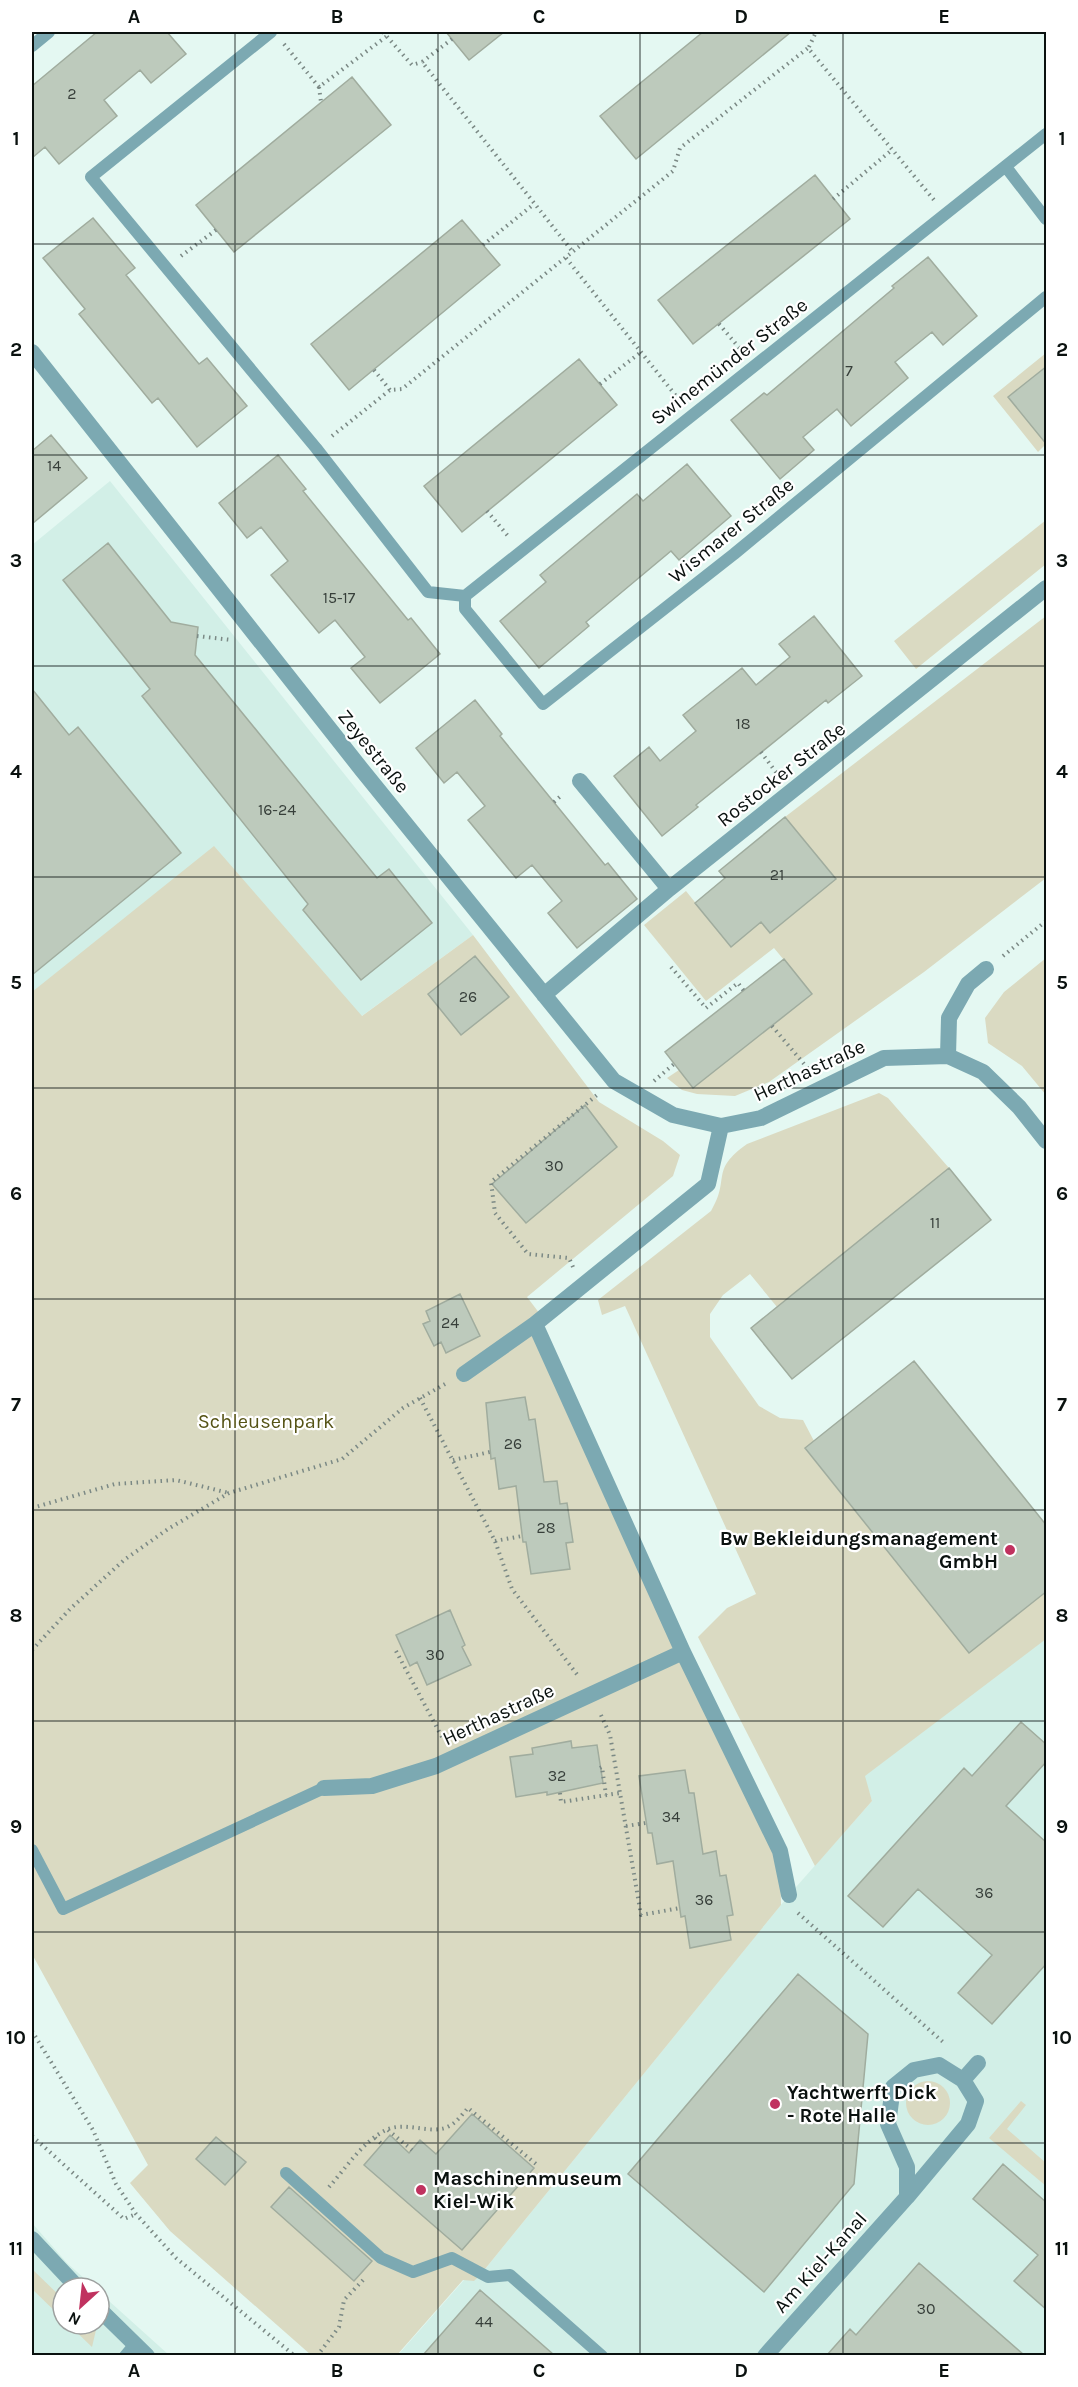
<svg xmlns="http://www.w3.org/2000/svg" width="1078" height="2387" viewBox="0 0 1078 2387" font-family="Karla,sans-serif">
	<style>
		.built { fill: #d2efe7 }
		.green { fill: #dadac2 }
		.building { fill: #bdcabc; stroke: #a0ac9e; stroke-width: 1.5 }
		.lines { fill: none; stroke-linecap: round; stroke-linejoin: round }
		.path { stroke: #7b8985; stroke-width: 4; stroke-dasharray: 1.5 4.5; stroke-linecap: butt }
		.service { stroke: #7ca9b2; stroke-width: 12 }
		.minor { stroke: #7ca9b2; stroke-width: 16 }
		.grid { fill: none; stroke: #0a110f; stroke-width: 1.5; stroke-opacity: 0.55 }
		.poi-dot { fill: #c0325f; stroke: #fff; stroke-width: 2 }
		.labels { text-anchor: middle; stroke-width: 4.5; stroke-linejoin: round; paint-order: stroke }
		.number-label { font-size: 16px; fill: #373f3a }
		.street-label { font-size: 20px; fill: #0a110f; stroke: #fff }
		.park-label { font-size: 20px; fill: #555315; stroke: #fff }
		.poi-label { font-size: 20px; font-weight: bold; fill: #0a110f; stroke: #fff; text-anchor: start }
		.neatline { fill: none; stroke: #0a110f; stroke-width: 2 }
		.grid-label { font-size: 20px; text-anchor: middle; font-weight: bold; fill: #0a110f }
	</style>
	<rect width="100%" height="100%" fill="#e4f8f2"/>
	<!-- built -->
	<path class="built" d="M110,481L473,935L348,1026L32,1387V545Z
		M1046,1638V2355L397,2356L464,2280L481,2274L789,1895L872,1801L864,1776Z
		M32,2223L67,2263L95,2288H63V2324H99V2292L169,2355H32Z"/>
	<!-- green -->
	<path class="green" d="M1046,353V444L1038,452L993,396Z
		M1046,520V564L916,669L894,641Z
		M1046,616V878L924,972L769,1082L735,1096L697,1094L682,1090L667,1078L679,1070L693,1087L812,994L774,948L706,1001L644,925L686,891L731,947L761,922L770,933L836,879L785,817Z
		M214,846L362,1016L473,935L599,1102L663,1141L680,1155L673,1176L527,1297L543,1318L535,1323L780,1851L781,1905L481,2274L474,2281L463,2280L397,2355H311L170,2231L130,2183L148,2165L32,1954V992Z
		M1046,958V1095L1022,1066L988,1043L985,1018L1004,992Z
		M879,1093L888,1098L949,1168L777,1307L750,1274L723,1295L710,1314V1337L759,1406L780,1418L803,1420L814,1441L805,1449L969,1652L1046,1591V1639L865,1776L872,1801L815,1866L698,1637L727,1608L756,1594L625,1306L602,1315L598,1300L711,1211C731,1178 709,1171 747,1144Z
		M906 2103a22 22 0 1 1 44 0a22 22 0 1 1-44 0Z
		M1021,2101L1026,2105L1007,2129L1046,2163V2186L989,2138Z
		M32,2269L63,2299V2319L32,2289Z
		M68,2324H89L96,2330L92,2347Z"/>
	<!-- building -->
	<path class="building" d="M97,32H167L186,54L151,83L140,70L104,100L117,116L59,164L45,147L32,158V86Z
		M446,32H504L469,60Z
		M703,32H791L636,159L600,116Z
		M352,77L391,125L234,252L196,205Z
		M815,175L850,219L693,344L658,300Z
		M93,218L135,268L126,275L199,364L207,358L247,406L197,447L158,398L152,403L79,314L85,309L43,258Z
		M462,220L500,265L349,390L311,344Z
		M928,257L977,316L943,345L932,332L895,362L908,378L851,426L837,409L803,437L814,450L780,479L731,420L764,393L767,395L894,288L892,286Z
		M579,359L617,405L462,532L424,486Z
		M1047,366V445L1008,397Z
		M51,435L87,478L32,524V451Z
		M278,455L306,489L303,491L408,620L411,618L440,654L380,703L351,668L365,657L335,620L319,633L271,575L288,561L261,527L247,538L219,503Z
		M687,464L731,516L679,560L671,551L586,622L589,626L539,668L500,621L546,582L540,575L637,494L643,501Z
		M108,543L171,622L198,627L195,655L377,878L389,869L432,923L361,980L303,910L308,904L142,696L150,689L63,580Z
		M814,616L862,676L828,703L826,700L696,805L698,807L662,836L614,776L649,747L660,761L696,731L683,715L742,668L756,685L790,657L779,644Z
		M32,689L69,735L78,727L181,853L32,975Z
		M475,700L502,734L500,736L605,865L608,863L637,899L577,948L548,913L562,901L532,865L516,878L468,820L485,806L457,772L444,783L416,748Z
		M785,817L836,879L770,933L761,922L731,947L695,903L725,878L719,871Z
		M475,956L509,997L461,1035L428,994Z
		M784,959L812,994L693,1088L665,1052Z
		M585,1105L617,1147L526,1223L492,1184Z
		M949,1168L991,1220L792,1379L751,1328Z
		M460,1294L480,1336L446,1353L441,1342L434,1346L423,1324L430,1321L426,1311Z
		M914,1361L1047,1526V1591L969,1653L805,1448Z
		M525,1397L529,1420L535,1419L544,1482L557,1481L560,1504L567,1503L573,1542L566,1543L570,1569L531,1574L526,1542H523L516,1486L499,1489L495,1458L491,1459L486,1403Z
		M450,1610L465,1645L462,1647L471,1665L427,1685L417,1662L410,1666L396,1635Z
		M1021,1722L1047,1745V1761L1006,1806L1047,1843V1963L992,2024L958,1993L992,1955L918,1889L883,1927L848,1896L964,1768L972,1776Z
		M571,1741L572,1748L597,1745L603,1783L547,1795V1792L516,1797L510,1757L533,1754L532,1748Z
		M685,1770L689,1793H694L703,1854L716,1851L720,1876L726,1875L733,1915L727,1916L731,1940L690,1948L685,1916L681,1917L673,1861L657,1864L652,1833H648L639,1776Z
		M798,1974L868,2034L854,2184L764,2292L628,2174Z
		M472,2114L534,2168L462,2250L364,2165L390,2135L409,2153L420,2140L436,2154Z
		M216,2137L246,2162L225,2185L196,2159Z
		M1003,2164L1047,2203V2310L1014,2281L1038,2255L973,2199Z
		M289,2187L372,2261L354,2281L271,2207Z
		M919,2263L1024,2355H827L850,2329L856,2335Z
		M480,2290L554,2355H423Z"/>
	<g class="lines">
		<!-- path -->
		<path class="path" d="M383,32L412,65L422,62
			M452,39L422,62L573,252
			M284,44L319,87L387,36
			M809,47L816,32
			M319,87L321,102
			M833,199L893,149
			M483,245L534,204
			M181,256L216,230
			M566,258L680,401
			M719,324L742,351
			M374,370L390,390
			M600,384L641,352
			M332,436L390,390L402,389L673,171L680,148L808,48L934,200
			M487,511L508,536
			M197,636L232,640
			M761,752L778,775
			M554,802L563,794
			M1003,956L1046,921
			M671,967L706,1008L738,983L744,991
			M772,1026L810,1071
			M654,1081L674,1064
			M573,1267L569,1258L528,1254L495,1213L491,1182L597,1095
			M420,1398L495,1541L512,1589L579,1677
			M453,1460L490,1452
			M32,1508L115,1484L176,1480L229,1493
			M495,1541L522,1536
			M32,1650L70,1609L124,1560L168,1529L229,1493L342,1459L403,1408L445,1384
			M396,1651L443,1739
			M601,1715L610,1735L641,1915L680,1908
			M600,1768L602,1767L606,1795
			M560,1793L561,1802L620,1793
			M626,1826L646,1823
			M798,1913L943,2042
			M32,2031L93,2130L116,2184L136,2214L176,2258L295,2356
			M388,2130L412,2150
			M32,2136L124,2219L136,2214
			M375,2138L382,2144
			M329,2187C346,2168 363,2141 386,2130C407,2120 433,2137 451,2125C458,2121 463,2113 468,2108L536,2164
			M317,2356L339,2327L344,2300L365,2278"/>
		<!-- service -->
		<path class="service" d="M271,32L91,177L316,448L428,592L465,596L1046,134
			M32,46L49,32
			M1006,167L1046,219
			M465,596V609L543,704L734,554L1046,297
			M32,1850L63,1909L324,1788
			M286,2173L381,2258L413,2272L452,2258L488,2277L510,2275L602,2356
			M125,2356L135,2344"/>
		<!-- minor -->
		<path class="minor" d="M32,352L362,770L614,1081L673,1115L721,1126L761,1118L884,1058L948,1056L983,1072L1019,1107L1046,1141
			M580,781L669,889
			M544,995L669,889L1046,588
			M948,1056L949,1018L968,984L986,969
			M535,1324L683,1652L780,1851L789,1895
			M464,1374L535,1324L708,1184L721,1126
			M324,1788L372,1786L436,1766L683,1652
			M963,2080L978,2063
			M32,2239L78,2288
			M99,2309L147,2356
			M765,2356L907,2197L968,2124L976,2101L963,2080L939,2065L914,2070L893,2087L888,2124L907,2167V2197"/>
	</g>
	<!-- grid -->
	<path class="grid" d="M235,32V2356M438,32V2356M640,32V2356M843,32V2356M32,244H1046M32,455H1046M32,666H1046M32,877H1046M32,1088H1046M32,1299H1046M32,1510H1046M32,1721H1046M32,1932H1046M32,2143H1046"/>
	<!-- markers -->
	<g class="poi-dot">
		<circle cx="1010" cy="1550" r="6"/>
		<circle cx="775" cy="2104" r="6"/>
		<circle cx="421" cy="2190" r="6"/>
	</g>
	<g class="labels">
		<!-- number labels -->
		<g class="number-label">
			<text x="72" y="99">2</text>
			<text x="849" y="376">7</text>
			<text x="54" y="471">14</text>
			<text x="339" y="603">15-17</text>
			<text x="743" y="729">18</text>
			<text x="277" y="815">16-24</text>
			<text x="777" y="880">21</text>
			<text x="468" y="1002">26</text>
			<text x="554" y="1171">30</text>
			<text x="935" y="1228">11</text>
			<text x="450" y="1328">24</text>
			<text x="513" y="1449">26</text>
			<text x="546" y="1533">28</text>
			<text x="435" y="1660">30</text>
			<text x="557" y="1781">32</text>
			<text x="671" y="1822">34</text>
			<text x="984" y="1898">36</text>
			<text x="704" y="1905">36</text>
			<text x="926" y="2314">30</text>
			<text x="484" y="2327">44</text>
		</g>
		<!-- street labels -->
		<g class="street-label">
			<text transform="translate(729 361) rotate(-38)" y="7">Swinemünder Straße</text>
			<text transform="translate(731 530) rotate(-39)" y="7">Wismarer Straße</text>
			<text transform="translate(374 751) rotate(51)" y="7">Zeyestraße</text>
			<text transform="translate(781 774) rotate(-38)" y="7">Rostocker Straße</text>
			<text transform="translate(809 1070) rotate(-25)" y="7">Herthastraße</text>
			<text transform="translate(498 1714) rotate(-25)" y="7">Herthastraße</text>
			<text transform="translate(820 2262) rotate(-48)" y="7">Am Kiel-Kanal</text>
		</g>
		<!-- park labels -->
		<g class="park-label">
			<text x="266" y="1428">Schleusenpark</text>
		</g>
		<!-- poi labels -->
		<g class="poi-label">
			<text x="998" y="1545" text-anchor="end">Bw Bekleidungsmanagement<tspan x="998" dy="23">GmbH</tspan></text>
			<text x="787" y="2099">Yachtwerft Dick<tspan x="787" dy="23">- Rote Halle</tspan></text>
			<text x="433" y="2185">Maschinenmuseum<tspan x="433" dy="23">Kiel-Wik</tspan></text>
		</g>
	</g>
	<!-- border -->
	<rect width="1078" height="2387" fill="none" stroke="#ffffff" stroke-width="66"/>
	<!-- north arrow -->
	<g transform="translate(81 2306) rotate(207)"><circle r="28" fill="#ffffff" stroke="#9da09f" stroke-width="1.5"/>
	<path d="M0-4.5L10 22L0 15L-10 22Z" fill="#c0325f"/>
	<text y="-9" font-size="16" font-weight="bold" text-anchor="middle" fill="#0a110f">N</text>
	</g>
	<rect x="33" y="33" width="1012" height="2321" class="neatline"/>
	<g class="grid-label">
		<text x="134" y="23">A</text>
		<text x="337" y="23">B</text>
		<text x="539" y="23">C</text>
		<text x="741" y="23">D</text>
		<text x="944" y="23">E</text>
		<text x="16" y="145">1</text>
		<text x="1062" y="145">1</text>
		<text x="16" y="356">2</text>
		<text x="1062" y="356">2</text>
		<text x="16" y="567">3</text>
		<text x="1062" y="567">3</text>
		<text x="16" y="778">4</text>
		<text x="1062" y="778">4</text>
		<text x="16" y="989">5</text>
		<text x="1062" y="989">5</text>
		<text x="16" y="1200">6</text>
		<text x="1062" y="1200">6</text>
		<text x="16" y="1411">7</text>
		<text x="1062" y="1411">7</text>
		<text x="16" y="1622">8</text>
		<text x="1062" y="1622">8</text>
		<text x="16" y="1833">9</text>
		<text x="1062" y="1833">9</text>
		<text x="16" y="2044">10</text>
		<text x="1062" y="2044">10</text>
		<text x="16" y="2255">11</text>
		<text x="1062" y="2255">11</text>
		<text x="134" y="2377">A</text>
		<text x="337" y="2377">B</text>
		<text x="539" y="2377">C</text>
		<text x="741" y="2377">D</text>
		<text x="944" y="2377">E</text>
	</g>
</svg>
